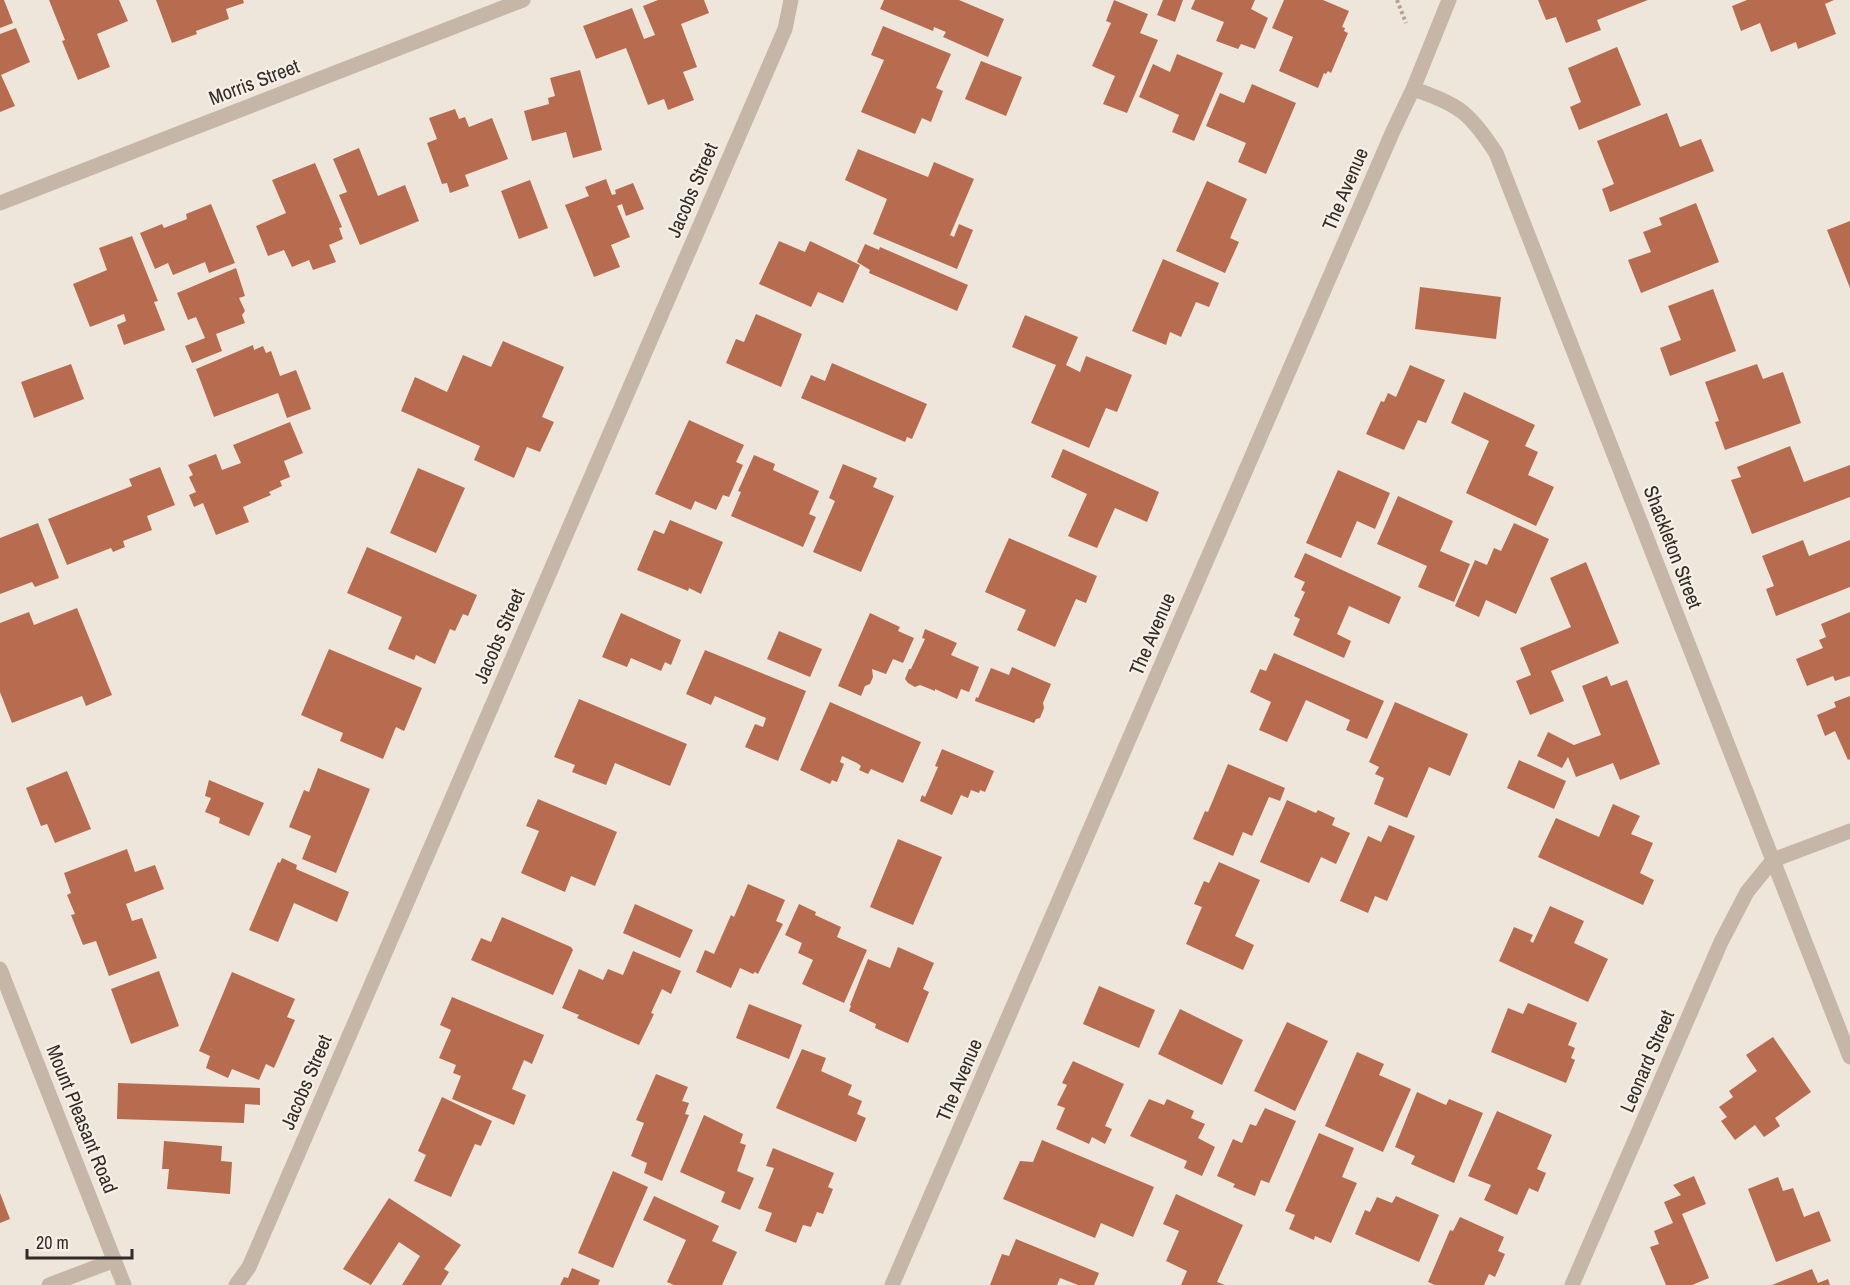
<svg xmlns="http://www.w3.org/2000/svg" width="1850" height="1285" viewBox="0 0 1850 1285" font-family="'Archivo Narrow',sans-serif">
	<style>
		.building { fill: #b86c4f }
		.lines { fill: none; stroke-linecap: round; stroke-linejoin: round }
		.path { stroke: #b1a193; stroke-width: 4; stroke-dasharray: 3 3; stroke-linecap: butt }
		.minor { stroke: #c5b6a8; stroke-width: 15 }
		.labels { text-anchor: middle; stroke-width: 4.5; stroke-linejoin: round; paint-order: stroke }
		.street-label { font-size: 20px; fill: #332b27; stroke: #f7f0e7 }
	</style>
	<rect width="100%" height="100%" fill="#eee6db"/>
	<!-- building -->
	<path class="building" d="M0,0H4L13,23L0,28Z
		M49,0H119L128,21L97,34L110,67L78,80L62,41L65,40Z
		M156,0H243L244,3L226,9L229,19L196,31L197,34L172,43Z
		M658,0H704L709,13L681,24L697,67L683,72L694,100L668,110L664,99L648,105L626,48L596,59L583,26L632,8L644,39L655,35L643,6Z
		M884,0H959L1004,19L988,57L943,37L946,32L934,27L933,31L880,9Z
		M1114,0L1148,14L1140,33L1158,40L1127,113L1103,104L1115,76L1092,66L1111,23L1106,21Z
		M1163,0H1183L1175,22L1157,15Z
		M1195,0H1255L1251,9L1268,18L1255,49L1241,44L1238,49L1216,41L1224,22L1191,9Z
		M1284,0H1323L1349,11L1342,27L1345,28L1344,31L1348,33L1331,73L1328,71L1326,74L1324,73L1318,88L1279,71L1293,37L1272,28Z
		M1538,0H1648L1597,20L1601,30L1566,43L1556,17L1546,20Z
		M1747,0H1834L1825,4L1836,34L1798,49L1796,42L1771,52L1760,23L1741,31L1732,6Z
		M883,26L951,54L936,88L943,91L931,122L922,118L915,134L861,112L884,60L871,55Z
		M16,28L30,62L1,75L15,106L0,112V34Z
		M1617,47L1641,105L1579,130L1570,107L1581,102L1568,68Z
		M1177,54L1223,73L1194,141L1172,132L1179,115L1139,97L1153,64L1170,72Z
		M981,61L1022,77L1006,116L965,99Z
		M580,70L602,150L573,158L566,132L532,141L524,111L549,104L548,98L555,96L550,78Z
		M1252,84L1296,103L1266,174L1238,162L1246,143L1206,126L1220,93L1244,103Z
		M455,109L459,119L465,117L469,127L492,118L508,159L465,175L469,186L450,193L447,183L442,184L427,143L437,139L429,118Z
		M1667,113L1680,147L1701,139L1714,171L1610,212L1602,189L1614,184L1597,141Z
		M359,148L378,196L405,185L419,221L360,245L339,195L347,192L333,159Z
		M858,149L928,177L934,162L974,179L950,235L954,237L959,224L973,230L957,269L873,234L887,199L845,180Z
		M315,163L342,227L339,228L343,239L329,245L336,262L313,270L309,260L292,267L284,250L268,256L256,226L286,213L272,180Z
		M606,179L612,195L616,194L615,190L633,183L644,209L626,216L622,204L617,206L630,237L611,245L620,267L594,277L565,205L589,196L585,187Z
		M530,180L548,228L519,239L501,191Z
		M1207,181L1247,199L1230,238L1239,242L1225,273L1176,251Z
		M1696,203L1719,262L1641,293L1628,260L1651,252L1643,232L1662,225L1659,218Z
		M211,204L235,263L209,273L205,262L173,275L168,263L155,269L140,233L162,224L164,228L187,219L186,214Z
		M1850,221V288L1827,230Z
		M132,236L158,301L154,302L165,330L124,345L117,325L126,321L124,314L90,327L73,284L107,270L99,248Z
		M779,241L805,252L810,241L860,265L843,303L818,292L811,307L759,284Z
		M865,244L879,250L880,247L968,285L957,311L869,273L870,270L857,262Z
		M1163,259L1219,283L1209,307L1196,302L1181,337L1170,332L1166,345L1132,331Z
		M236,268L245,296L239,298L245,311L242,315L245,323L216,334L222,351L192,363L185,346L205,338L196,317L188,320L177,293Z
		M1420,287L1501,297L1496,339L1415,329Z
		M1713,289L1736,351L1670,376L1660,348L1681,340L1668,306Z
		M756,314L802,334L781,387L726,363L736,339L744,342Z
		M1025,315L1078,337L1066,365L1080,372L1086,356L1132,375L1117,412L1106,408L1089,448L1031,423L1056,365L1012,347Z
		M503,341L564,367L542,417L554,422L540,452L527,447L514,478L474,460L480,446L401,411L415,377L447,392L463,355L491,367Z
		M253,345L254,350L263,346L266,353L271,351L280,376L296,370L311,409L287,418L278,393L214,417L196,369Z
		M832,363L927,404L912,439L907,437L905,442L801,398L811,375L825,381Z
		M71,364L84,399L34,418L21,382Z
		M1757,364L1763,379L1783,372L1801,423L1725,450L1715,422L1719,421L1705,382Z
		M1410,365L1445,380L1426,423L1418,420L1404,450L1366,434L1381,401L1384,402L1388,393L1396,397Z
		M1464,392L1535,425L1525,446L1538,452L1528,475L1554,487L1536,526L1466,493L1489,441L1451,423Z
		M689,420L744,445L736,462L743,465L729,497L723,495L716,510L695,501L691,510L655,494Z
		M290,422L303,453L284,461L290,477L280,481L282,486L269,492L271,495L243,507L249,522L216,535L203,503L194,507L189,495L196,492L189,477L193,475L188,465L216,454L222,470L241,463L233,445Z
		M1790,446L1804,482L1850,465V497L1752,534L1731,480L1741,477L1737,467Z
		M1063,449L1159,492L1147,522L1115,508L1097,548L1068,536L1087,494L1051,477Z
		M754,455L775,464L773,470L819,491L809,514L816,517L803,547L731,516L741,492L738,491Z
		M843,464L877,478L873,487L894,496L861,572L813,552L835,501L829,498Z
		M160,467L175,505L147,516L152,530L123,541L125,547L113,552L111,548L67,565L48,519L132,486L129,479Z
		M418,468L465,488L436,553L390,533Z
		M1338,470L1390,493L1375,529L1357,521L1341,558L1306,543Z
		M1398,496L1453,521L1440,551L1470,564L1454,602L1418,587L1427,566L1377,544Z
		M670,520L723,542L701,594L689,588L688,591L637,570L654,530L664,534Z
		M38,523L59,578L35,587L32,582L0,594V538Z
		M1514,523L1549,539L1516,614L1486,600L1479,617L1455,606L1475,560L1487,565L1494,548L1501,551Z
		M1009,538L1097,576L1086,603L1076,599L1055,647L1017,630L1026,610L985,592Z
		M1803,540L1809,556L1850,540V587L1776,616L1766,589L1774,586L1762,556Z
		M367,547L477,595L468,616L463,614L455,631L450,629L435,664L416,655L414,660L388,649L402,617L347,593Z
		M1305,553L1401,597L1389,624L1349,606L1337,634L1351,641L1344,658L1293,635L1300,619L1294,616L1305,592L1301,590L1305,582L1294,577Z
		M1586,562L1619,643L1551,671L1564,701L1530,715L1516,681L1531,675L1520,648L1571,627L1550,578Z
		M77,608L112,695L86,706L82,696L12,723L0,692V623L29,612L34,625Z
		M1850,612V676L1835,681L1833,676L1807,686L1796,659L1823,648L1819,640L1826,637L1821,624Z
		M621,613L681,640L671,665L665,662L661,671L631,658L627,667L602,657Z
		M870,613L900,627L898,631L914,638L903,663L893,659L886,674L872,669L873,677L870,684L865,686L861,696L838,686Z
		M925,629L957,643L951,655L979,667L969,692L961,689L957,699L935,689V691L920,685L915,687L908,683L905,679L909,669H911L925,639L922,638Z
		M779,631L822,649L810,677L767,659Z
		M329,649L422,688L404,731L396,727L383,759L340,741L343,733L301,715Z
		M705,650L806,691L778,761L745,747L755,724L763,727L766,718L715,696L711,705L686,694Z
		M1274,653L1384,701L1367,739L1346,730L1350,720L1306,700L1287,742L1259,730L1271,702L1250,692L1260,669L1266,671Z
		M1012,667L1051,684L1043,703L1044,708L1040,718L1036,719L1034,723L975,701L976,697L978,698L991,668L1009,675Z
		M1607,676L1611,686L1627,680L1660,764L1620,780L1613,763L1576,777L1568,757L1562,768L1537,756L1548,732L1574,745L1601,735L1582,686Z
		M1850,696V759L1848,760L1835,731L1825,736L1817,715L1836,707L1834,702Z
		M579,699L687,744L670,786L615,763L606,785L572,772L575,765L554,757Z
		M830,702L921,742L903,783L871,769L868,774L859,770L861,766L857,763L842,756L840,762L844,764L837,782L832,780L830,784L800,770Z
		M1395,702L1468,734L1450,776L1429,767L1407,818L1374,804L1384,778L1375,774L1379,767L1369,762Z
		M942,749L994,771L985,792L980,790L979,793L971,790L968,798L961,795L952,815L920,801L922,795L925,797L938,767L935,766Z
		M1519,760L1566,781L1554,809L1507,788Z
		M1228,764L1285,788L1280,801L1269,797L1252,836L1243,832L1233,856L1193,839L1205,811L1208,812Z
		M318,768L370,789L336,873L302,859L311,836L289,827L304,790L309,792Z
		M67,771L91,829L55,843L47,824L41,826L26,788Z
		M209,780L264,803L249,836L219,823L220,818L205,812L211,798L205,796Z
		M538,799L617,832L595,886L571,876L565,892L521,873L539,831L526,826Z
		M1287,800L1316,813L1318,810L1335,818L1332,825L1350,833L1336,864L1321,857L1309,883L1260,862Z
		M1613,804L1640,816L1631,834L1653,843L1640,873L1654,880L1643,905L1538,857L1556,818L1599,837Z
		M1389,825L1415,836L1387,901L1375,896L1368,913L1340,901L1368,836L1381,842Z
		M898,839L942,857L913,925L870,907Z
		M127,849L135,872L155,865L164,889L126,904L132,921L142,918L157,958L109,976L96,941L83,945L71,915L75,914L67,895L71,893L64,873Z
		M282,858L297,865L296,869L349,892L337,922L294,903L278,942L249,930L278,862L280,863Z
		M1219,862L1260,880L1235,936L1254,945L1243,970L1186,944L1202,907L1194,904L1204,881L1209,883Z
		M748,884L785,900L776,921L783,924L758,974L755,972L753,974L740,968L731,988L696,972L705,950L714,954L731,915L734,917Z
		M635,904L693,930L680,958L623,933Z
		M799,904L816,912L815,915L841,927L837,937L867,950L844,1003L802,984L813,960L798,953L802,943L785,935Z
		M1550,906L1584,921L1574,943L1608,959L1588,1002L1499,961L1514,927L1533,935L1530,941L1533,943Z
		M502,917L571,947L573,950L553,995L471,960L481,938L491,942Z
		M898,947L934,963L923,989L929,992L908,1043L875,1028L876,1024L849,1011L851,1006L850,1005L868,959L890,968Z
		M633,951L681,971L671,994L662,989L651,1013L654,1014L639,1045L577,1018L579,1015L562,1008L579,969L603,980L608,969L623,975Z
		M159,971L179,1026L131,1044L111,989Z
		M232,972L295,999L287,1017L295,1020L274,1068L266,1064L259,1080L232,1069L228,1078L206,1068L210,1056L199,1051Z
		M1099,986L1155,1010L1139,1048L1083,1024Z
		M452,997L544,1035L532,1064L524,1060L512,1089L526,1095L514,1125L452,1099L461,1076L453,1073L456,1065L439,1058L451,1030L440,1025Z
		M1528,1003L1577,1023L1568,1045L1575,1048L1571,1058L1575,1060L1566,1083L1491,1052L1508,1008L1523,1014Z
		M749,1004L802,1025L789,1059L736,1038Z
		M1180,1009L1243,1040L1222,1085L1158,1054Z
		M1287,1022L1328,1041L1295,1111L1254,1091Z
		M1773,1037L1811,1092L1775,1118L1780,1126L1764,1137L1755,1125L1735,1140L1721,1121L1727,1117L1719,1107L1733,1097L1729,1091L1757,1071L1746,1055Z
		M802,1049L826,1058L821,1071L852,1085L848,1095L862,1101L857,1114L866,1118L856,1142L776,1108Z
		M1357,1052L1384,1064L1379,1075L1411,1089L1383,1152L1325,1126Z
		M1073,1061L1124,1084L1105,1126L1112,1129L1105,1144L1092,1137L1089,1144L1056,1129L1065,1108L1057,1105L1067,1085L1062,1083Z
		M656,1074L688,1087L682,1101L689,1103L685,1114L689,1115L662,1181L644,1173L647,1163L631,1156L644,1123L636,1120Z
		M118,1083L260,1088V1105L245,1104L244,1123L117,1119Z
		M1417,1092L1446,1105L1449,1099L1483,1113L1454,1183L1411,1164L1415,1156L1395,1147Z
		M442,1097L492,1121L481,1146L475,1144L451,1197L414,1181L426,1155L418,1151Z
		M1149,1099L1164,1105L1167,1099L1194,1111L1191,1118L1205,1124L1198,1138L1215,1147L1202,1176L1184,1168L1187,1161L1130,1136Z
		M1265,1108L1296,1121L1269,1183L1261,1180L1255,1196L1233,1187L1235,1184L1217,1176L1233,1139L1242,1143L1250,1124L1256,1126Z
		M1497,1111L1552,1135L1537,1169L1546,1173L1538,1192L1529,1188L1517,1215L1484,1200L1491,1185L1468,1176Z
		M704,1115L743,1134L740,1143L746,1145L737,1171L754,1178L740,1210L721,1202L725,1192L680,1172Z
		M1319,1133L1354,1148L1342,1177L1357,1183L1331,1243L1315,1236L1314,1240L1289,1229L1295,1215L1285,1211Z
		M1042,1140L1154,1187L1133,1237L1101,1223L1095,1238L1003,1199L1020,1161L1033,1162Z
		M164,1141L222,1146L221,1161L232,1162L230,1194L167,1189L169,1169H162Z
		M773,1148L834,1173L828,1187L833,1189L823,1214L817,1212L811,1227L803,1225L796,1243L765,1231L772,1213L758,1208L774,1168L766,1166Z
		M613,1171L648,1187L613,1268L578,1253Z
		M1694,1176L1706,1204L1682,1214L1709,1278L1692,1285H1666L1650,1247L1659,1244L1654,1231L1673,1223L1664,1202L1681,1195L1673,1185Z
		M1778,1177L1783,1191L1793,1188L1804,1217L1819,1211L1831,1241L1776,1262L1748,1189Z
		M0,1193L10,1219L0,1223Z
		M1176,1194L1243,1225L1217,1282L1225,1285H1181L1187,1271L1166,1261L1179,1231L1163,1224Z
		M654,1196L719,1226L712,1241L737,1252L722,1285H674L667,1282L686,1240L643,1220Z
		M1396,1196L1439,1215L1419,1262L1355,1234L1365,1210L1370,1212L1377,1197L1392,1203Z
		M389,1198L461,1245L444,1269L449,1272L441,1285H402L420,1256L399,1242L371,1285L343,1269Z
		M1460,1217L1504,1237L1498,1251L1505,1254L1495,1277L1489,1274L1484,1285H1435L1428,1282L1450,1230L1453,1231Z
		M1016,1239L1099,1273L1094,1285H1078L1060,1278L1057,1285H990L1002,1254L1009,1256Z
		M572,1268L600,1280L598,1285H560L564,1277L568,1278Z
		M1812,1269L1818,1283L1828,1279L1830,1285H1772Z"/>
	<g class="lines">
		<!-- path -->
		<path class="path" d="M1397,0L1406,23"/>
		<!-- minor -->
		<path class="minor" d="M1413,89C1459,104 1470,113 1496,153L1850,1057
			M0,203L523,0
			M0,969L124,1285
			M49,1285L115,1260
			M236,1285L249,1267L785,29L791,0
			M892,1285L1393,131L1413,89L1449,0
			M1572,1285L1721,942L1747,892L1773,860L1850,831"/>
	</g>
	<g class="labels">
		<!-- street labels -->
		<g class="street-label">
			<text transform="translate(254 82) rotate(-21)" y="7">Morris Street</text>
			<text transform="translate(1345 189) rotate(-67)" y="7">The Avenue</text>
			<text transform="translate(692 190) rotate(-67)" y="7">Jacobs Street</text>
			<text transform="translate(1673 547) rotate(69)" y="7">Shackleton Street</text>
			<text transform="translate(1152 634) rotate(-67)" y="7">The Avenue</text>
			<text transform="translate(499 636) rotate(-67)" y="7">Jacobs Street</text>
			<text transform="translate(1647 1061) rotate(-67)" y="7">Leonard Street</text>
			<text transform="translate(959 1080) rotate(-67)" y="7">The Avenue</text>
			<text transform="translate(306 1082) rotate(-67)" y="7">Jacobs Street</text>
			<text transform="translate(82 1119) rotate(68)" y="7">Mount Pleasant Road</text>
		</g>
	</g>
	<!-- scale -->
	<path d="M27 1249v9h105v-9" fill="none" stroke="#332b27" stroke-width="3"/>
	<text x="36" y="1249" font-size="18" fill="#332b27" stroke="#f7f0e7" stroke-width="4.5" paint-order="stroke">20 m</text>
</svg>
